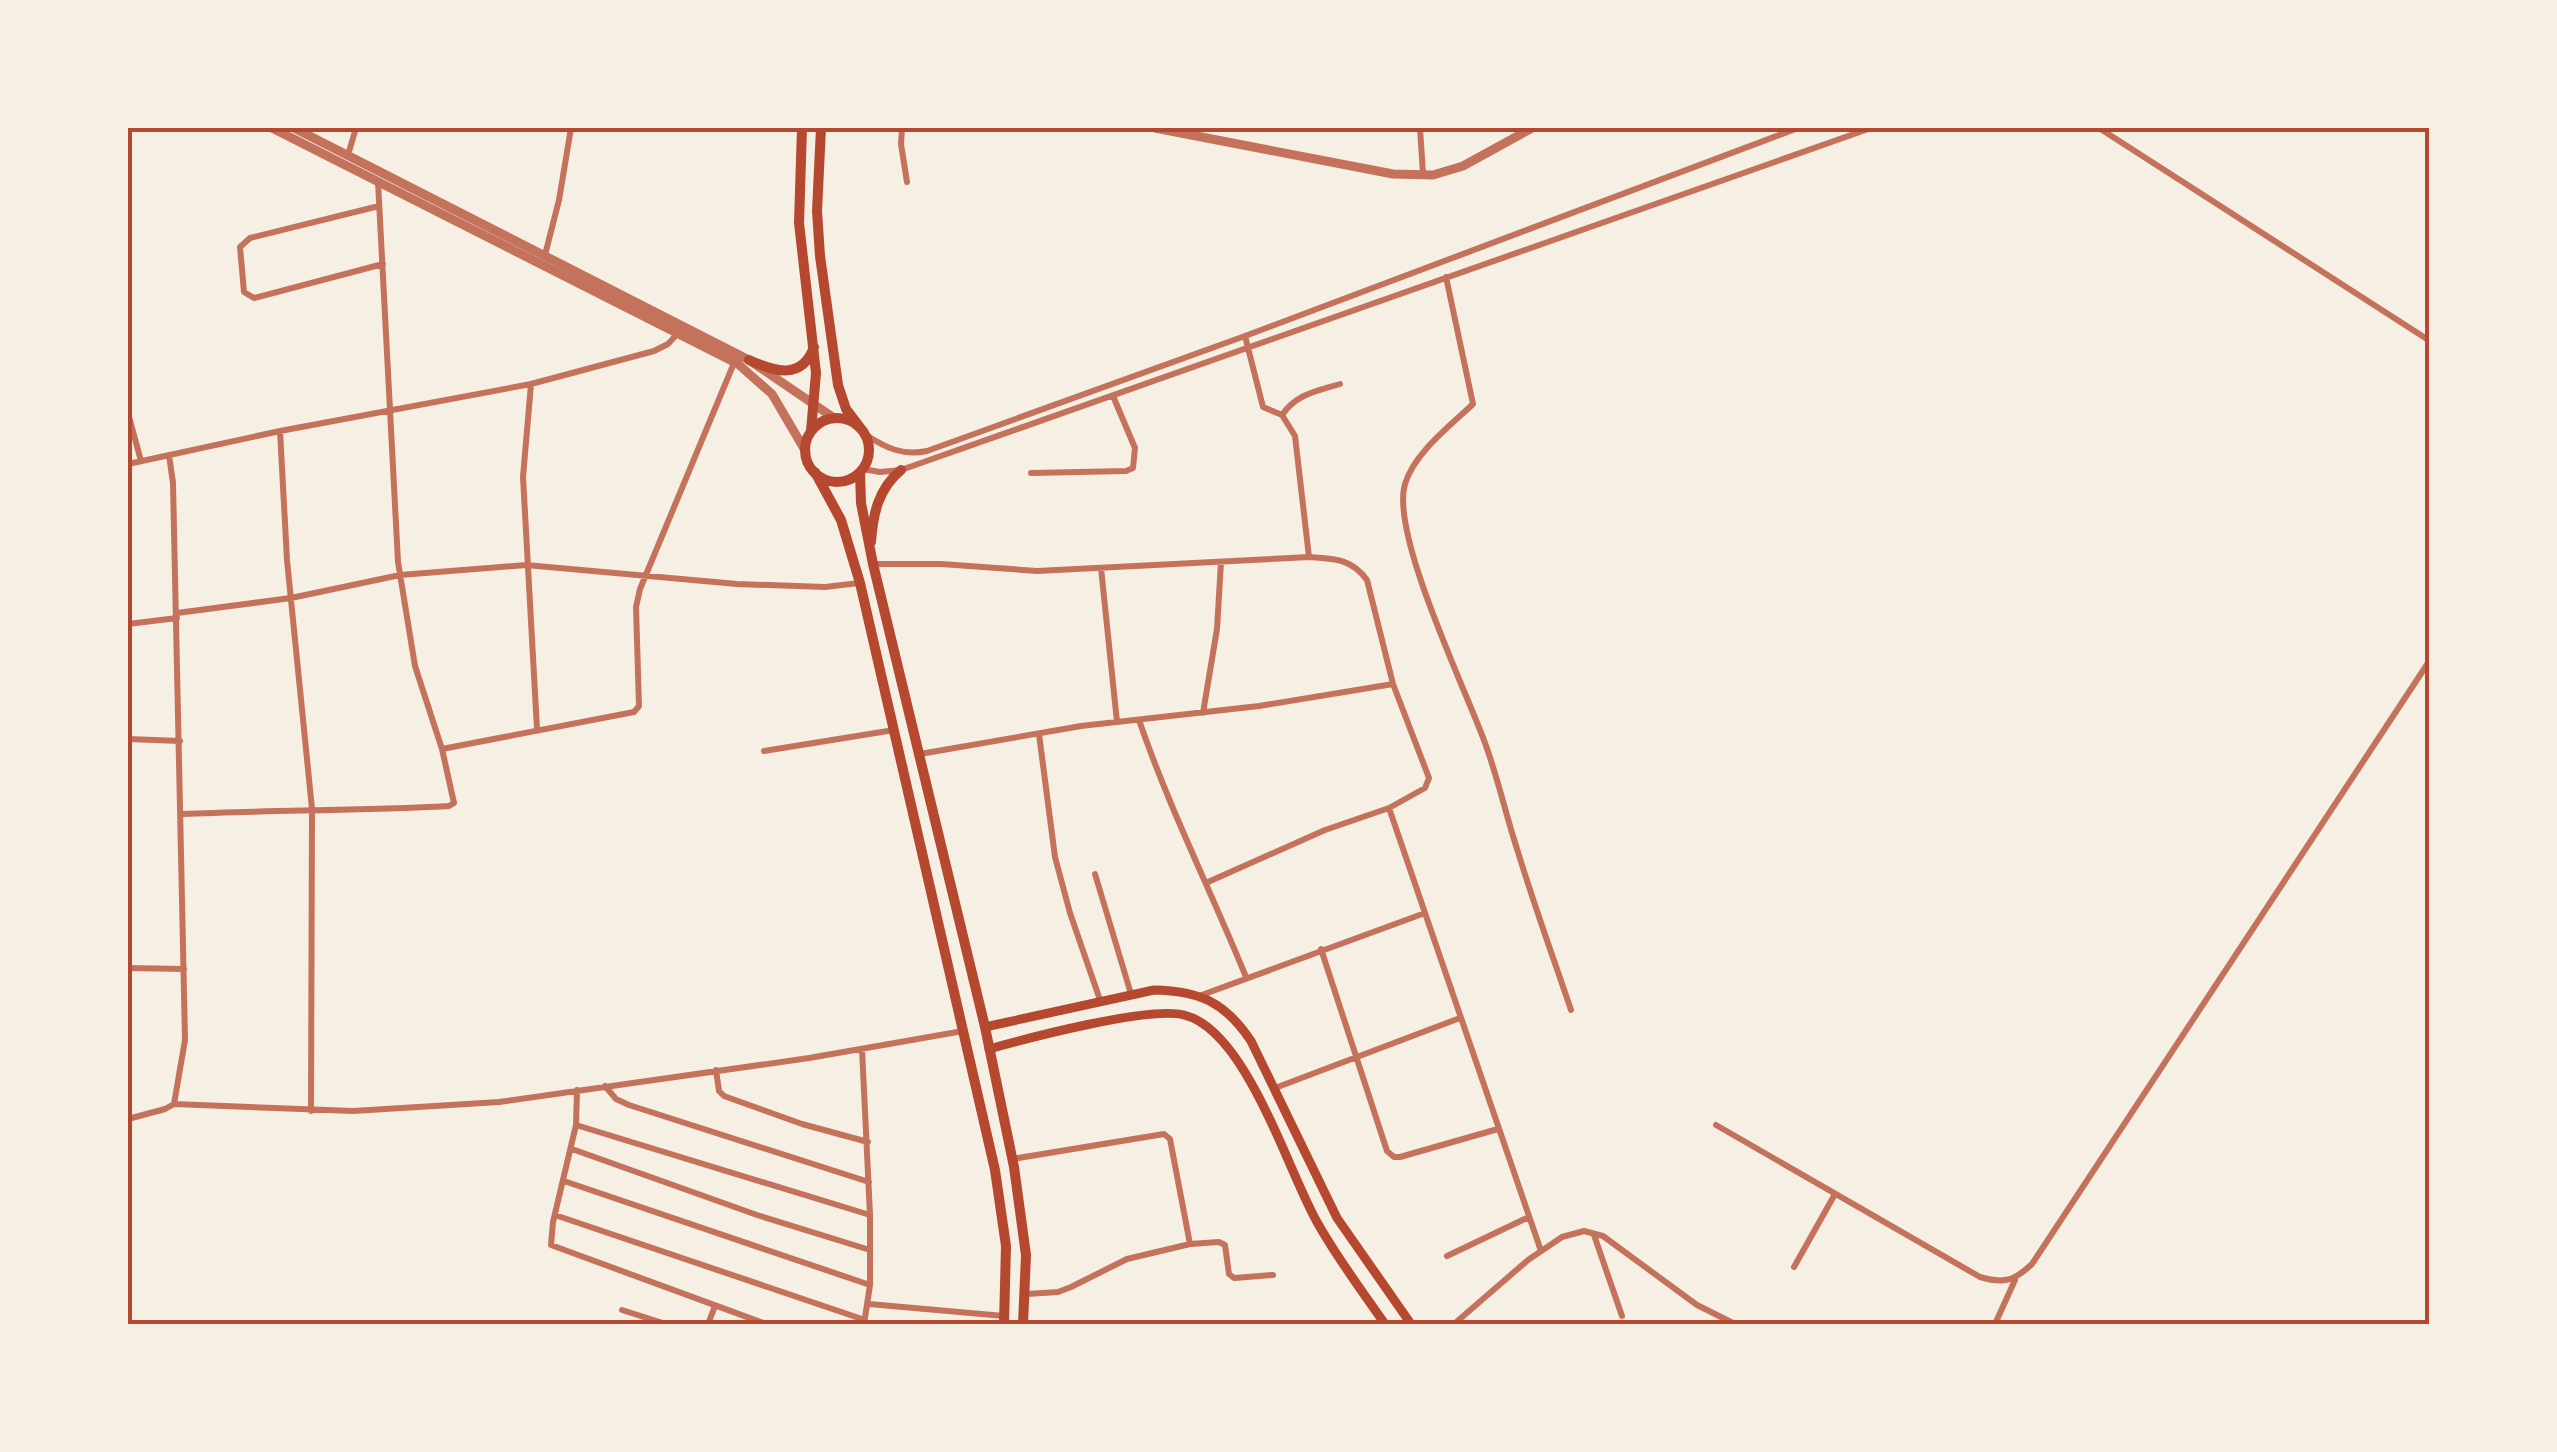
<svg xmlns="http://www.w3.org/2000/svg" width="2557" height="1452" viewBox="0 0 2557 1452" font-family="'DM Sans',sans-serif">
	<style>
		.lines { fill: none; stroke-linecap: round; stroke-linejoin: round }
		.minor { stroke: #c5725c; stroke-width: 6 }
		.tertiary { stroke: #c5725c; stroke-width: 9 }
		.secondary { stroke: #b5482f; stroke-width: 9 }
		.primary { stroke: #b5482f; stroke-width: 10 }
		.neatline { fill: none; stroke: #b5482f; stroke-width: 4 }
	</style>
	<rect width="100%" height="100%" fill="#f6efe4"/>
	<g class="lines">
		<!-- minor -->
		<path class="minor" d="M902,128L901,144L907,182
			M1420,128L1423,174
			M2099,128L2430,341
			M348,155L356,128
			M379,206L250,238L240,247L244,292L254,298L383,264
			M545,255L559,200L571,128
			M1446,277L1473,404C1451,425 1414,453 1405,484C1390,534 1466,690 1485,743C1498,778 1506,816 1518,852C1534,905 1553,957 1571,1010
			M1245,336L1263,407L1282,415L1295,436L1309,557
			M531,384L523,477L537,729
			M128,413L141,461
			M1282,415C1296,394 1317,391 1340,384
			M280,431L287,560L312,809L311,1111
			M866,435C886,448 903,456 927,451L1245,336L1798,128
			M128,464L280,431L531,384L654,351L668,344L680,331
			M863,469L880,472L901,470L1871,128
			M1031,473L1126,471L1133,468L1135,448L1113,396
			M874,564H941L1037,571L1309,557C1334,559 1351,558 1367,580L1393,684L1429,778L1425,788L1389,808L1325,830L1208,882
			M1101,568L1117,722
			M177,613L291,598L400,575L526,565L737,584L825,587L859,583
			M128,624L177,618
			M1203,713L1217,629L1221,562
			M1139,720C1169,808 1211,891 1246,977
			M1039,734L1055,857L1070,913L1100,1000
			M128,739L180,741
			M442,749L634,712L639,706L636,607L640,589L734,363
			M764,751L894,730
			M920,754L1081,726L1259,706L1393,684
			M1389,808L1541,1251
			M182,814C271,810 360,811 449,806L454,803L442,749L415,666L398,562L378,182
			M1095,874L1131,994
			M1321,949L1387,1151L1394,1157H1400L1498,1129
			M128,968L184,969
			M1199,996L1425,913
			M862,1049L870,1215V1285L864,1324
			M716,1070L719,1091L724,1096L802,1124L868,1142
			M605,1086L616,1099L629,1105L869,1182
			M1275,1088L1460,1018
			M577,1090L576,1125L553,1222L551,1245L766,1324
			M174,1104L353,1111L499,1102L809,1058L963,1031
			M128,1119L165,1109L174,1104L185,1040L173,483L169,455
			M576,1125L870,1215
			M1716,1125L1980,1277C2004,1284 2014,1281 2032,1264L2430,660
			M572,1149L757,1215L870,1250
			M1012,1159L1164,1134L1170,1139L1190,1244
			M564,1181L870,1285
			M555,1215L865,1320
			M1594,1235L1622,1316
			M1447,1256L1529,1217
			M1794,1267L1835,1194
			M1027,1294L1058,1292L1071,1287L1127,1259L1190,1244L1219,1242L1225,1245L1229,1274L1234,1278L1273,1275
			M869,1304L1004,1316
			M622,1310L666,1324
			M708,1324L715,1306
			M1454,1324L1528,1260L1562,1237L1584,1231L1603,1236L1697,1305L1735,1324
			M1995,1324L2015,1280"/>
		<!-- tertiary -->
		<path class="tertiary" d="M272,128L738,364L772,394L806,452
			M294,128L749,360L834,418
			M1155,128L1393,174L1433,175L1463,166L1532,128"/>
		<!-- secondary -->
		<path class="secondary" d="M985,1027L1154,990C1200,991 1225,1002 1251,1041L1337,1218L1411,1324
			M989,1049C1028,1038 1149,1006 1184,1015C1246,1030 1287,1169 1317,1222C1337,1258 1362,1291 1385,1324"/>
		<!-- primary -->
		<path class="primary" d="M802,128L799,223L816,373L811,431
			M821,128L817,211L820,256L838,385L846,409L862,430
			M749,360C775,372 802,380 814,347
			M805 450a32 32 0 1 1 64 0a32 32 0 1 1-64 0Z
			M815,472L841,520L860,583L995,1170L1006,1246L1004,1324
			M860,472L861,503L873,564L985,1027L1014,1167L1026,1255L1023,1324
			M871,542C873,514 878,489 901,470"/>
	</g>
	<!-- border -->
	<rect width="2557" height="1452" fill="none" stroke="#f6efe4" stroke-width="260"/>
	<rect x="130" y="130" width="2297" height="1192" class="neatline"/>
</svg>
